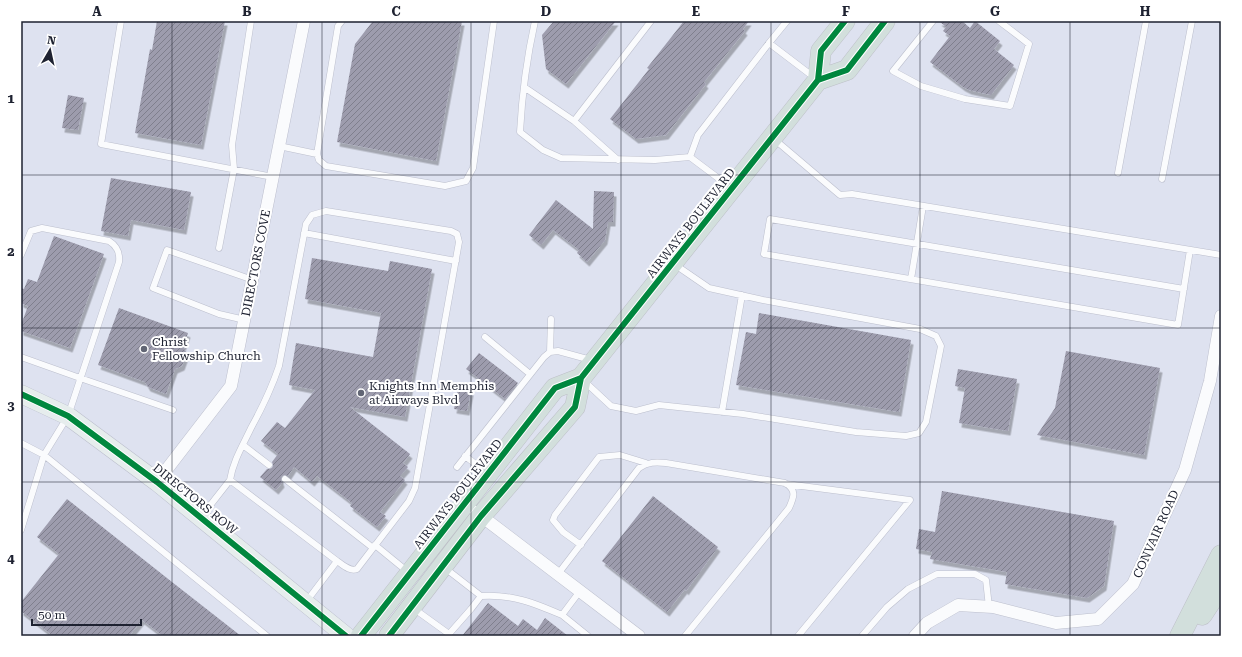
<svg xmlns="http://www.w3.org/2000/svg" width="1242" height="657" viewBox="0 0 1242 657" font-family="'Roboto Serif',serif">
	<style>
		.building { fill: url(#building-hatch); filter: url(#shadow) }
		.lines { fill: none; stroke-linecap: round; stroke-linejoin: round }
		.lane-casing { stroke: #bcbfcd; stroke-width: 7 }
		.street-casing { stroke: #bcbfcd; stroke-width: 13 }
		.secondary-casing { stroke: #bcbfcd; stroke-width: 19 }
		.primary-casing { stroke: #bec0c8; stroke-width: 21 }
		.lane { stroke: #fafbfd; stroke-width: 6 }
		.street { stroke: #fafbfd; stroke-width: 12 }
		.secondary { stroke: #e6eded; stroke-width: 18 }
		.primary { stroke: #d2dfdc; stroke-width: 20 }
		.cycleway-casing { stroke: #fff; stroke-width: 8 }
		.cycleway { stroke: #00873e; stroke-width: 6 }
		.grid { fill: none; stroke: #1e2231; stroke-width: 1; stroke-opacity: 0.55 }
		.poi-dot { fill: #616574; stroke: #fff; stroke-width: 1.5 }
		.labels { text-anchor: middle; stroke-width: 4; stroke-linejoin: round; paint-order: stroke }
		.street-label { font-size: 12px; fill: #1e2231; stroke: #fff }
		.poi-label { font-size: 12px; fill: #1e2231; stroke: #fff; text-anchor: start }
		.neatline { fill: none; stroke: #1e2231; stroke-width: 1.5 }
		.grid-label { font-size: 13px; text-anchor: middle; font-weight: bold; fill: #1e2231 }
	</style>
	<defs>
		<pattern id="building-hatch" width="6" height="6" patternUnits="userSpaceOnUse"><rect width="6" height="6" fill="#9d9cad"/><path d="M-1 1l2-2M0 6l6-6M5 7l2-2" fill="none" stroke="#7f7f8d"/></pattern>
		<filter id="shadow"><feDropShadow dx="2.5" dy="4.5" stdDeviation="0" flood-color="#0004"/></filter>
	</defs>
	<rect width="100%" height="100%" fill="#dee2f0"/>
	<!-- building -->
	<path class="building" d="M157,21H225L201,145L135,133L150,49L152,50Z
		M373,21H462L436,161L337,142L355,44Z
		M554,21H616L566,84L546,69L542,35Z
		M684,21H749L743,29L745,31L704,82L706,84L666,135L636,139L610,119L649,69L647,68Z
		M939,21H962L970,28L975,21L1000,41L994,49L1014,65L991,95L969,90L963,87L930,62L950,36L943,31L946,27Z
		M68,95L84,98L78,130L62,128Z
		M111,178L191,192L184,230L131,220L128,236L101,231Z
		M594,191L614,192L613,222H608L605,240L587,262L577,253L579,250L553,230L541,245L529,235L556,200L593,229Z
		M54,236L104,254L70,348L21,331V325L28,306L21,303V288L24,289L28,279L37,282Z
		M312,258L388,271L390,261L432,269L405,417L350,407L410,454L403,463L408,467L400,476L405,480L380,512L386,516L377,527L350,506L352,503L317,476L312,482L294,467L288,476L284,475L281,477V480L282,483L276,490L260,477L267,469L272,468L273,465L272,462L278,454L261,441L277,422L285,428L315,390L289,385L296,343L373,357L381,313L305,299Z
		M119,308L188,333L183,347L186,352V355L182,366L175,369L166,394L148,387L145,382L98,365Z
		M759,313L911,340L899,412L736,385L746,332L756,334Z
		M1066,351L1160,368L1144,455L1037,435L1055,408Z
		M479,353L518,383L505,399L466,369Z
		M958,369L1017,379L1008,431L959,423L965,388L955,386Z
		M458,389L471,391L467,411L454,409Z
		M942,491L1114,521L1104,586L1087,598L1005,584L1007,572L930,559L932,552L916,549L919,529L935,532Z
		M653,496L718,547L686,591L685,589L667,612L602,561Z
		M67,499L172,582L241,636H163L142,620L129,636H53L21,611V602L59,554L37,537Z
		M488,603L518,626L523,619L537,630L545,618L568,636H462Z"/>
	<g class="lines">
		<defs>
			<path id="lane" d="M121,21L101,144L273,177
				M342,21L338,26L317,154L319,160L326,166L445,186L466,181L473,168L494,21
				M535,21C527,57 522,95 520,132L543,150L561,158L655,160L690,157L730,187
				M933,21L893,71L921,86L965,99L1010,106L1029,44L999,21
				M769,43L787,21
				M524,87L574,121L651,21
				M574,121L618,160
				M774,139L840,195L852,194L1221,255
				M279,146L317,154
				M690,157L698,135L769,43L815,78
				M1118,173L1146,21
				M1162,179L1192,21
				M304,233L456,261
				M219,248L234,169L232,145L251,21
				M21,255L31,231L42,228L109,241C117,246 120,252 119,262L68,416L44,455L21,530
				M911,279L923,206
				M1184,289L770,219L764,254L1178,325L1190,250
				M245,320L219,314L153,288L167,250L253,280
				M485,337L530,374
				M550,352L551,319
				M21,357L80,378L173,410
				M584,381L611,406L636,411L659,405L743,414L856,432L906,436L919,433L926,422L941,346L936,336L920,329L763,300L709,288L674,264
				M722,412L742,295
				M21,443L44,455L267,636
				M243,445L269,465
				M465,456L486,472
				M457,467L544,357L550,352L558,351L591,360
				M285,479L373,548
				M230,480C233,461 243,445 251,428C262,408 272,387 279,366L306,224L312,215L326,211L451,231L457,234L459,242L415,488L409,501L357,569C350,572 343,565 337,561
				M786,484L910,500L798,636
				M201,517L230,480L337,561L306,602
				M375,545L408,572
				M581,545L563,532L553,520L555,515L599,457L620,455L646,463
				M558,574L639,468C648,462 655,462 666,463L785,483C797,490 794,497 789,508L685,636
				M580,591L562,615L588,636
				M481,596C512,594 534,603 562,615
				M413,608L449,634L471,609L481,596L445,568
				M862,636L887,607L908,589L937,574H975L986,580L989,607"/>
			<path id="street" d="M157,482L231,386L304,21
				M476,512L639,636
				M915,636L927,623L958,605L993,607L1056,623L1098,619L1133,584L1185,470L1210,381L1221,316"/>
			<path id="secondary" d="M21,394L68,416L157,482L346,636"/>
			<path id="primary" d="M818,80L821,51L845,21
				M1202,615L1221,586
				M361,636L555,388L581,378
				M389,636L481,516L575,407L581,378L818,80L847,70L885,21
				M1180,636L1221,555"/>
		</defs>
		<!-- lane casing -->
		<use href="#lane" class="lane-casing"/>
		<!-- street casing -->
		<use href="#street" class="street-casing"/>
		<!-- secondary casing -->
		<use href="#secondary" class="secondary-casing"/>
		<!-- primary casing -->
		<use href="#primary" class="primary-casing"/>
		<!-- lane -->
		<use href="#lane" class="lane"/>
		<!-- street -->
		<use href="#street" class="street"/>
		<!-- secondary -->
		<use href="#secondary" class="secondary"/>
		<!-- primary -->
		<use href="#primary" class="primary"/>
		<defs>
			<path id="cycleway" d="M818,80L821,51L845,21
				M21,394L68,416L157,482L346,636
				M361,636L555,388L581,378
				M389,636L481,516L575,407L581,378L818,80L847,70L885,21"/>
		</defs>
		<!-- cycleway casing -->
		<use href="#cycleway" class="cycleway-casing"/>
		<!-- cycleway -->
		<use href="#cycleway" class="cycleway"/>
	</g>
	<!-- grid -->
	<path class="grid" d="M172,21V636M322,21V636M471,21V636M621,21V636M771,21V636M920,21V636M1070,21V636M21,175H1221M21,328H1221M21,482H1221"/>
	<!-- markers -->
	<g class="poi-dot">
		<circle cx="144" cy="349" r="4"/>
		<circle cx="361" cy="393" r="4"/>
	</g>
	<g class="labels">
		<!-- street labels -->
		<g class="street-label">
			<text transform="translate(691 223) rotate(-52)" y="4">AIRWAYS BOULEVARD</text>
			<text transform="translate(256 263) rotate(-79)" y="4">DIRECTORS COVE</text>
			<text transform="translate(458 494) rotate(-52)" y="4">AIRWAYS BOULEVARD</text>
			<text transform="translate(195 499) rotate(39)" y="4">DIRECTORS ROW</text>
			<text transform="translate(1156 534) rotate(-66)" y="4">CONVAIR ROAD</text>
		</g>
		<!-- poi labels -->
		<g class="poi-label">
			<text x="152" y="346">Christ<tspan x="152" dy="14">Fellowship Church</tspan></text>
			<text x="369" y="390">Knights Inn Memphis<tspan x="369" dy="14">at Airways Blvd</tspan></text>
		</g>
	</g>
	<!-- border -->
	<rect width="1242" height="657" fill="none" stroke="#ffffff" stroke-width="44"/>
	<!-- north arrow -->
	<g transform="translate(50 50) rotate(9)" stroke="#ffffff" stroke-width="3" paint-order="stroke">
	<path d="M0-3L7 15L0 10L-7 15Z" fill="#1e2231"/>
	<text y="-6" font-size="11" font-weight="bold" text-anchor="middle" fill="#1e2231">N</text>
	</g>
	<!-- scale -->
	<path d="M32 619v6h109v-6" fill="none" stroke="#1e2231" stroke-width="2"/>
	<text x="38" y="619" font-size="12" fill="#1e2231" stroke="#ffffff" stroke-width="3" paint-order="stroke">50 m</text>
	<rect x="22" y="22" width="1198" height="613" class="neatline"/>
	<g class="grid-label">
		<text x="97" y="16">A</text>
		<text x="247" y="16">B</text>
		<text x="396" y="16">C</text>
		<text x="546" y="16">D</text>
		<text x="696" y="16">E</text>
		<text x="846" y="16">F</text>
		<text x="995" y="16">G</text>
		<text x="1145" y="16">H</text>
		<text x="11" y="103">1</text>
		<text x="11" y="256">2</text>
		<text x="11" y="410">3</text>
		<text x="11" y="563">4</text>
	</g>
</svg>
